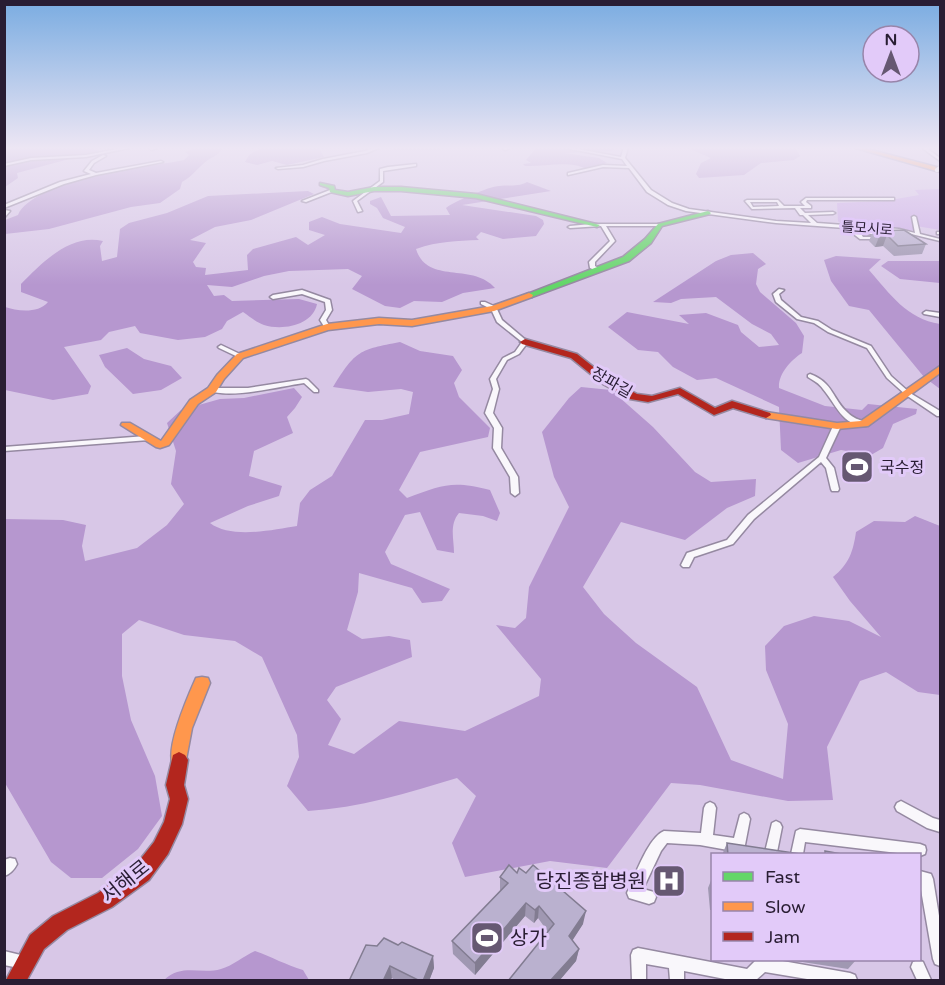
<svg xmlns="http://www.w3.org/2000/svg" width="945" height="985" viewBox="0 0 945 985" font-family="'Varela Round','Noto Sans KR',sans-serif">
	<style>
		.green { fill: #cdaee7 }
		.forest { fill: #b697cf }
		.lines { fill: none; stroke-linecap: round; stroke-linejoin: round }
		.street-casing { stroke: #9589a1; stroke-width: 3 }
		.fast-casing { stroke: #9589a1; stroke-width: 3 }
		.slow-casing { stroke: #9589a1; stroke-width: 3 }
		.jam-casing { stroke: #9589a1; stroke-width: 3 }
		.street { fill: #f9f7fb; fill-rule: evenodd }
		.fast { fill: #63d668; fill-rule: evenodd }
		.slow { fill: #ff974d; fill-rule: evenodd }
		.jam { fill: #b3261e; fill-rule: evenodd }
		.street-bridge-casing { stroke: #9589a1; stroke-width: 6; stroke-linecap: butt }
		.street-bridge { stroke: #f9f7fb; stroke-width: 4.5 }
		.wall { fill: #a098b2 }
		.shaded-wall { fill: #827c91 }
		.building { fill: #bab1cf; stroke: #827c91; stroke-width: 1.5 }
		.labels { text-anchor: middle; stroke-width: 6; stroke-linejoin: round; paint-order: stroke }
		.far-street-label { font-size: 14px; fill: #291d33; stroke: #e2caf9 }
		.street-label { font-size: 16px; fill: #291d33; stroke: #e2caf9 }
		.poi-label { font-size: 16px; fill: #291d33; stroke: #e2caf9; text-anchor: start }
		.near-street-label { font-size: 20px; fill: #291d33; stroke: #e2caf9 }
		.near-poi-label { font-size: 20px; fill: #291d33; stroke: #e2caf9; text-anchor: end }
	</style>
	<rect width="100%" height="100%" fill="#d8c7e7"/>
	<!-- green -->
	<path class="green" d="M940,189V230L916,226L917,231L842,225L838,221L837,203L885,201L919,195L915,190Z"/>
	<!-- forest -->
	<path class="forest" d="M5,147H89L99,151L17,173L18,178L5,187Z
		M197,147L223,148C219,154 215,156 208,160C199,166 193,176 182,182L180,189L160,203L131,207L49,229L5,234V220L18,215C33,180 148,167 184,160L189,155L185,152Z
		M263,147H313L320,150L324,157L287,165L272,161L257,165L245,162L249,155Z
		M537,147H621L612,151L564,153L599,158L607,163L586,169C570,160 543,167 525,166L523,164L531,163L526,160Z
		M685,147H795L800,156L794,160L761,163L744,175L699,178L696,174L701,163L711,158Z
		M527,182L551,191L462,205L536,216L543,220L544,224L536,236L503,239L481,232L476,237L479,240C456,241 439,241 416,249C427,285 473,262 495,288L463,293L442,302L414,301L400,308L385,306L352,289L362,276L348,269L289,271L264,276L232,287L207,285L214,296L224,295L232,301L299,299L317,304C313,325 283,331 264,325C257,323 249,316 243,312L227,321L222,329L205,337L178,340L140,333L135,326L109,332L101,340L64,347L91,386L88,394L53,400L5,390V307C17,311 38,314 48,302L21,292V284C42,263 70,233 103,241L100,246L102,261L117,257L120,229L129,223L167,213L208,196L308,191L314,194L251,220L215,227L190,240L206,243L193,262L196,267L206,268L205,275L248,270L247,255L253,249L296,237L308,245L325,235L309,230V222L322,217L340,224L401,233L405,227L383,218L377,208L370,204V201L381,197L391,216L450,215L446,208C453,202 490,186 499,186C509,185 518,187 527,182Z
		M753,253L766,264L758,269L756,284L760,292L796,323L804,336L802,353C791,360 778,374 779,388L825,406L862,410L868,404L917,409L916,414L893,424L883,448L871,455L841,450L798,463L781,450L779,407L716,378L697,380L673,367L658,352L638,350L608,327L627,312L689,324L679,315L706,313L738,325L741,332L759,347L779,345L771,334L752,324L716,297L681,299L671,303L653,302L716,261L731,255Z
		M836,256L881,259L869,270C890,294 907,319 940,324V389L924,377L869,310L849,306L831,281L824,260Z
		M888,261H940V283L900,279L881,266Z
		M400,342L420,351L453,356L462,370L454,383L459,397L490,428L488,437L420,452L399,490L407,498C442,485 452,480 490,490L500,513L497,521L483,516L459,513C449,525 454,539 454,553L437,550L420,512L405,515L385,552L391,564L450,589L442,601L422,603L412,588L359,573L358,592L347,630L362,639L389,636L410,640L412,657L336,687L327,700L341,719L328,745L354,754L399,721L465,731L539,696L541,679L496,625L515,628L526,618L529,587L569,507L554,477L542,432L569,398L581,387L611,390L653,427L695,472L711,482L756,479L755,496L727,508L685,540L621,522L583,587L604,614L636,643L697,687L731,760L783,779L788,724L766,670L765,646L784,626L814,616L849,621L881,637L850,601L833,577C849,564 853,552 856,532L874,521L905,522L915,516L940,526V695L918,692L886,672L860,681L827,747L833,800L788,801L700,785L671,783L607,868L550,861L465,877L452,843L476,796L457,778C408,793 359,808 308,811L287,786L299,757L297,735L262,657L235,641L184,635L139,620L122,634V676L131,720L155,776L162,816L138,849L102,878H71L51,862L5,783V519L63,520L86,525L82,546L85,561L137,548L167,525L184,504L171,484L176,451L167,423L181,410L220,399L244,398L294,388L302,397L295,408L287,417L293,433L254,451L249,476L282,486L279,496L248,506L210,523C231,539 272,530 297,526L300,503L310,490L332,476L365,420H382L409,414L413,392L401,389L368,392L333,387C356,350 359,350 400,342Z
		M127,348L144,359L171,366L182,378L161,390L133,394L105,367L99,355Z
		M255,951C272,957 286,965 303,970L309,980H164C182,963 201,975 221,969C232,966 244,956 255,951Z"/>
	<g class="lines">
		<defs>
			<path id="street" d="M127,147H134L86,157L31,160L4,166V164L31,158L86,155Z
				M154,147H159L152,150L150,149Z
				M376,147H381L367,153L324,161L303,167L278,169L276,168L303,165L323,159L365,151Z
				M392,147H441L439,148H394Z
				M501,147H505L508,149L505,150Z
				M560,147H567L621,157L624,147H628L625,158L651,190L672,203L689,209L776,221L811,223L803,215H800L795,208L752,209L745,201L747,200H778L784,206H805L801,202L806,198H894V200H807L806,202L811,206V208H800L805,213L833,212L835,213L833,214L808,215L817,223L899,229L915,233L912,217L914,216L916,217L920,234L940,239V241L899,231L849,228L857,232H876L882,238L880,239H860L851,232L844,230L845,228L776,223L686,211L668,205L647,192L629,168L603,167L568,175V173L603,165L627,166L622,159ZM750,202H777L779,206L753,207ZM861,234H873L875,237H863Z
				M921,147H925L940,158V161Z
				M103,155L106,156L94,163L89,170L96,173L161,161L163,162L96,175L64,184L4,208V205L60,182L91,174L84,171L92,161Z
				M416,164V166L383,171V182L357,201L362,211L358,212L353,201L380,181V169L388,167Z
				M330,190L334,191L306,202L302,201Z
				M4,210L10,211L4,218Z
				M591,224H660L662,225L660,226H606L615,241L595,262V266L600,269L597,271L590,268L589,262L610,241L601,226L570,228L568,227L570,226Z
				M937,232H940V234H937Z
				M779,289L784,290L779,294L781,300L801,317L818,321L832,330L871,346L891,376L910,393L940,411V416H937L906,395L887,378L867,348L828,332L814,323L797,319L776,302L773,294Z
				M302,290L330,300L332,310L326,320L330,327L329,328H325L320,320L326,310L325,302L302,294L273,299L270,297L273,295Z
				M481,302H485L496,307L502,320L528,342L519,354L507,360L496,379L499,389L493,413L502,428L501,448L518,477L519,493L515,496L511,493L510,477L493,448L494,428L485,413L493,389L490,379L503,358L515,352L522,342L497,322L491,309L481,304Z
				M926,311L940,313V317L924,314L923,313Z
				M221,345L242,355L243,356L240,358L238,357L219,348L218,347Z
				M810,374C834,383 832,399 848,413C853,418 859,420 866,422L867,424L866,426C842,426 836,404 823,389C819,383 814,381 808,377V375Z
				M306,379L308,380L318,390V392H314L304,383C282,386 227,400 209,390L212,388H248Z
				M834,424H840L841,426L826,458L834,468L839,489L838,491H832L831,489L826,468L821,462L754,519L733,544L694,557L689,567H683L681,565L687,553L727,540L748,515L819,457Z
				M146,436L150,438L149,440L4,451V447Z
				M901,801L933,818L940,820V832L927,828L897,811L895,807L897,803Z
				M710,802L714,804L716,808L713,835L734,838L740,815L744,813L748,815L750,819L744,850L739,852L700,845L667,843L661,851L643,889L654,892L656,897L654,902L649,904L629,898L627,893L629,888C636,873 649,837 664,831L701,833L704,808L706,804Z
				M776,821L780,823L782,827L777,852L776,854H766L765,852L772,823Z
				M800,829L920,844L925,846L926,850L925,854L920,856V854H906L805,842L803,854H791L796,831Z
				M10,858L15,859L17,864C14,870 10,874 4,876V860Z
				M920,871L931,874L933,879L940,922V966L935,964L933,959L920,884Z
				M638,948L747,969L756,960H777L850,973L855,975L857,980H813L765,972L756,980H730L684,971V980H670L669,968L646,964V980H632L631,955L633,950Z
				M4,951L29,957L31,962L29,967L24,969L4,965Z
				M918,960L923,962L931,980H917L911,967L913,962Z"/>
			<path id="fast" d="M320,183L334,186L335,190L348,192L374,187H401L476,194L600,225L597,227L476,198L401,191H374L348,196L330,192L329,188L320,185Z
				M708,211L711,213L710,214L662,226L651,243L629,261L532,297L525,295L623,257L645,239L658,224Z"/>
			<path id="slow" d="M852,147H860L940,168V172Z
				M529,293L533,295L532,297L494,311L412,326L379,324L328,330L243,358L224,379L216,392L198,404L169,445L160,448L156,447L121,425L122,423H130L161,441L190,400L208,388L217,375L237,354L327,324L379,318L412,320L492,306Z
				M940,366V373L868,426L837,429L766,418L761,415L766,412L837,423L861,421Z
				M202,677L208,678L210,683L192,728L185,765L179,768L173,765C165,748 188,696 196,678Z"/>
			<path id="jam" d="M525,339L577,354L610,380L637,394L652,396L680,388L715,408L732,401L770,413L771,415L766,418L733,408L714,415L678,394L648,402L630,399L603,384L571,358L522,344L520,342Z
				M179,752L185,755L188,760L184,785L188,799L182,824L168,854L149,880L112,907L67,930L44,949L27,980H6L30,935L53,916L98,893L135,866L154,842L164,822L170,799L166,785L173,755Z"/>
		</defs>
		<!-- street casing -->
		<use href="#street" class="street-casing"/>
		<!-- fast casing -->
		<use href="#fast" class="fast-casing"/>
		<!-- slow casing -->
		<use href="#slow" class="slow-casing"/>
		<!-- jam casing -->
		<use href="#jam" class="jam-casing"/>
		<!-- street -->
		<use href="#street" class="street"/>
		<!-- fast -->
		<use href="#fast" class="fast"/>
		<!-- slow -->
		<use href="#slow" class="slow"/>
		<!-- jam -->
		<use href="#jam" class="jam"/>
		<defs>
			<path id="street-bridge" d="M937,170L940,168"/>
		</defs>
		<!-- street-bridge casing -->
		<use href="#street-bridge" class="street-bridge-casing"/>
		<!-- street-bridge -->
		<use href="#street-bridge" class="street-bridge"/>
	</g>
	<!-- wall -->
	<path class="wall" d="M873,231L926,244L922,254L894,256L883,246L875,247L869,241Z
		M727,843L807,855H722Z
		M517,873L583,924L572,940L579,949L576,961L559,981H508L548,932L538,918L534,923L525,916L475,975L453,954L452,941L501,891L500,890V877Z
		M712,878V910H710L708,888Z
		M398,945L433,956L434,968L429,981H396L392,978L377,946Z
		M789,960H856L848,969Z"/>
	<!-- shaded-wall -->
	<path class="shaded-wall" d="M887,235L883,246L875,247L879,237Z
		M526,903L525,916L475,975V963Z
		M539,906L538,918L534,923L535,910Z
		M586,911L583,924L567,949L569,936Z
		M579,949L576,961L559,981H550Z
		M433,956L434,968L429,981H423Z
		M390,966L392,978L390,981H383Z"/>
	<!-- building -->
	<path class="building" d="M904,230L926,244L898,246L887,235L879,237L873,231Z
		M727,843L807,855H728Z
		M825,851L847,855H825Z
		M509,865L517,873L519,868L526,873L533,865L586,911L569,936L579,949L550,981H508L554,924L539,906L535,910L526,903L475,963L452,941L508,883L500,877Z
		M384,938L398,945L402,942L433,956L423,981H420L390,966L383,981H349L366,945L377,946Z"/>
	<!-- sky -->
	<linearGradient id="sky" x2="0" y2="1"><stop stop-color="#7aace1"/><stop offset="0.52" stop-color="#ede6f4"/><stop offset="1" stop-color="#ede6f4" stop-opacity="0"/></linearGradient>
	<rect width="945" height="285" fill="url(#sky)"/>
	<!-- icons -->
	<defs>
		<symbol id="stadium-square" viewBox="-11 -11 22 22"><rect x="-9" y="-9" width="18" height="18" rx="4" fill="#665872" stroke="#e2caf9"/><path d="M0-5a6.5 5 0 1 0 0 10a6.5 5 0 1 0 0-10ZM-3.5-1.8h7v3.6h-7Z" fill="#fff"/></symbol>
		<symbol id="hospital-square" viewBox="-11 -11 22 22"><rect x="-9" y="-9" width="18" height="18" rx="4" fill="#665872" stroke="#e2caf9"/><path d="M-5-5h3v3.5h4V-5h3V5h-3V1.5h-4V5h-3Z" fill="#fff"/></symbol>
	</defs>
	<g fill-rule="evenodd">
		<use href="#stadium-square" x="838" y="448" width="38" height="38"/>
		<use href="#hospital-square" x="650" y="862" width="38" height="38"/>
		<use href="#stadium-square" x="468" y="919" width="38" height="38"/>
	</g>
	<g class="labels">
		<!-- far-street labels -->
		<g class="far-street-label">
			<text transform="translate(867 228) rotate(4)" y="5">틀모시로</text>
		</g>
		<!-- street labels -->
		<g class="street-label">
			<text transform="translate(612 382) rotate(30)" y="6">장파길</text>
		</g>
		<!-- poi labels -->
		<g class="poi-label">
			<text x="880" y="473">국수정</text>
		</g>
		<!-- near-street labels -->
		<g class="near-street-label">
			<text transform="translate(125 881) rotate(-39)" y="7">서해로</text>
		</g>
		<!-- near-poi labels -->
		<g class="near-poi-label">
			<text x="646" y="888">당진종합병원</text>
			<text x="510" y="945" text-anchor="start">상가</text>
		</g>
	</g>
	<!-- border -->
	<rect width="945" height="985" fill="none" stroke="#291d33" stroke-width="12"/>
	<!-- legend -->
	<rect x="711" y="853" width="210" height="108" fill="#e2caf9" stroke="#9885aa" stroke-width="1.5"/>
	<rect x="723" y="872" width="30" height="9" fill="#63d668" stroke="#9885aa" stroke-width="1.5"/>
	<text x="765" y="883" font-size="18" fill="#291d33">Fast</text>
	<rect x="723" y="902" width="30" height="9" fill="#ff974d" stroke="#9885aa" stroke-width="1.5"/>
	<text x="765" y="913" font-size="18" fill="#291d33">Slow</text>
	<rect x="723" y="932" width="30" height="9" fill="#b3261e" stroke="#9885aa" stroke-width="1.5"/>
	<text x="765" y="943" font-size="18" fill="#291d33">Jam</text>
	<!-- north arrow -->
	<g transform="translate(891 54)"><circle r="28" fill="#e2caf9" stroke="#9885aa" stroke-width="1.5"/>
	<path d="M0-4.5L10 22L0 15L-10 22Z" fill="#665872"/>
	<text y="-9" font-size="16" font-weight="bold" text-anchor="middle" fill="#291d33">N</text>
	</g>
</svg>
